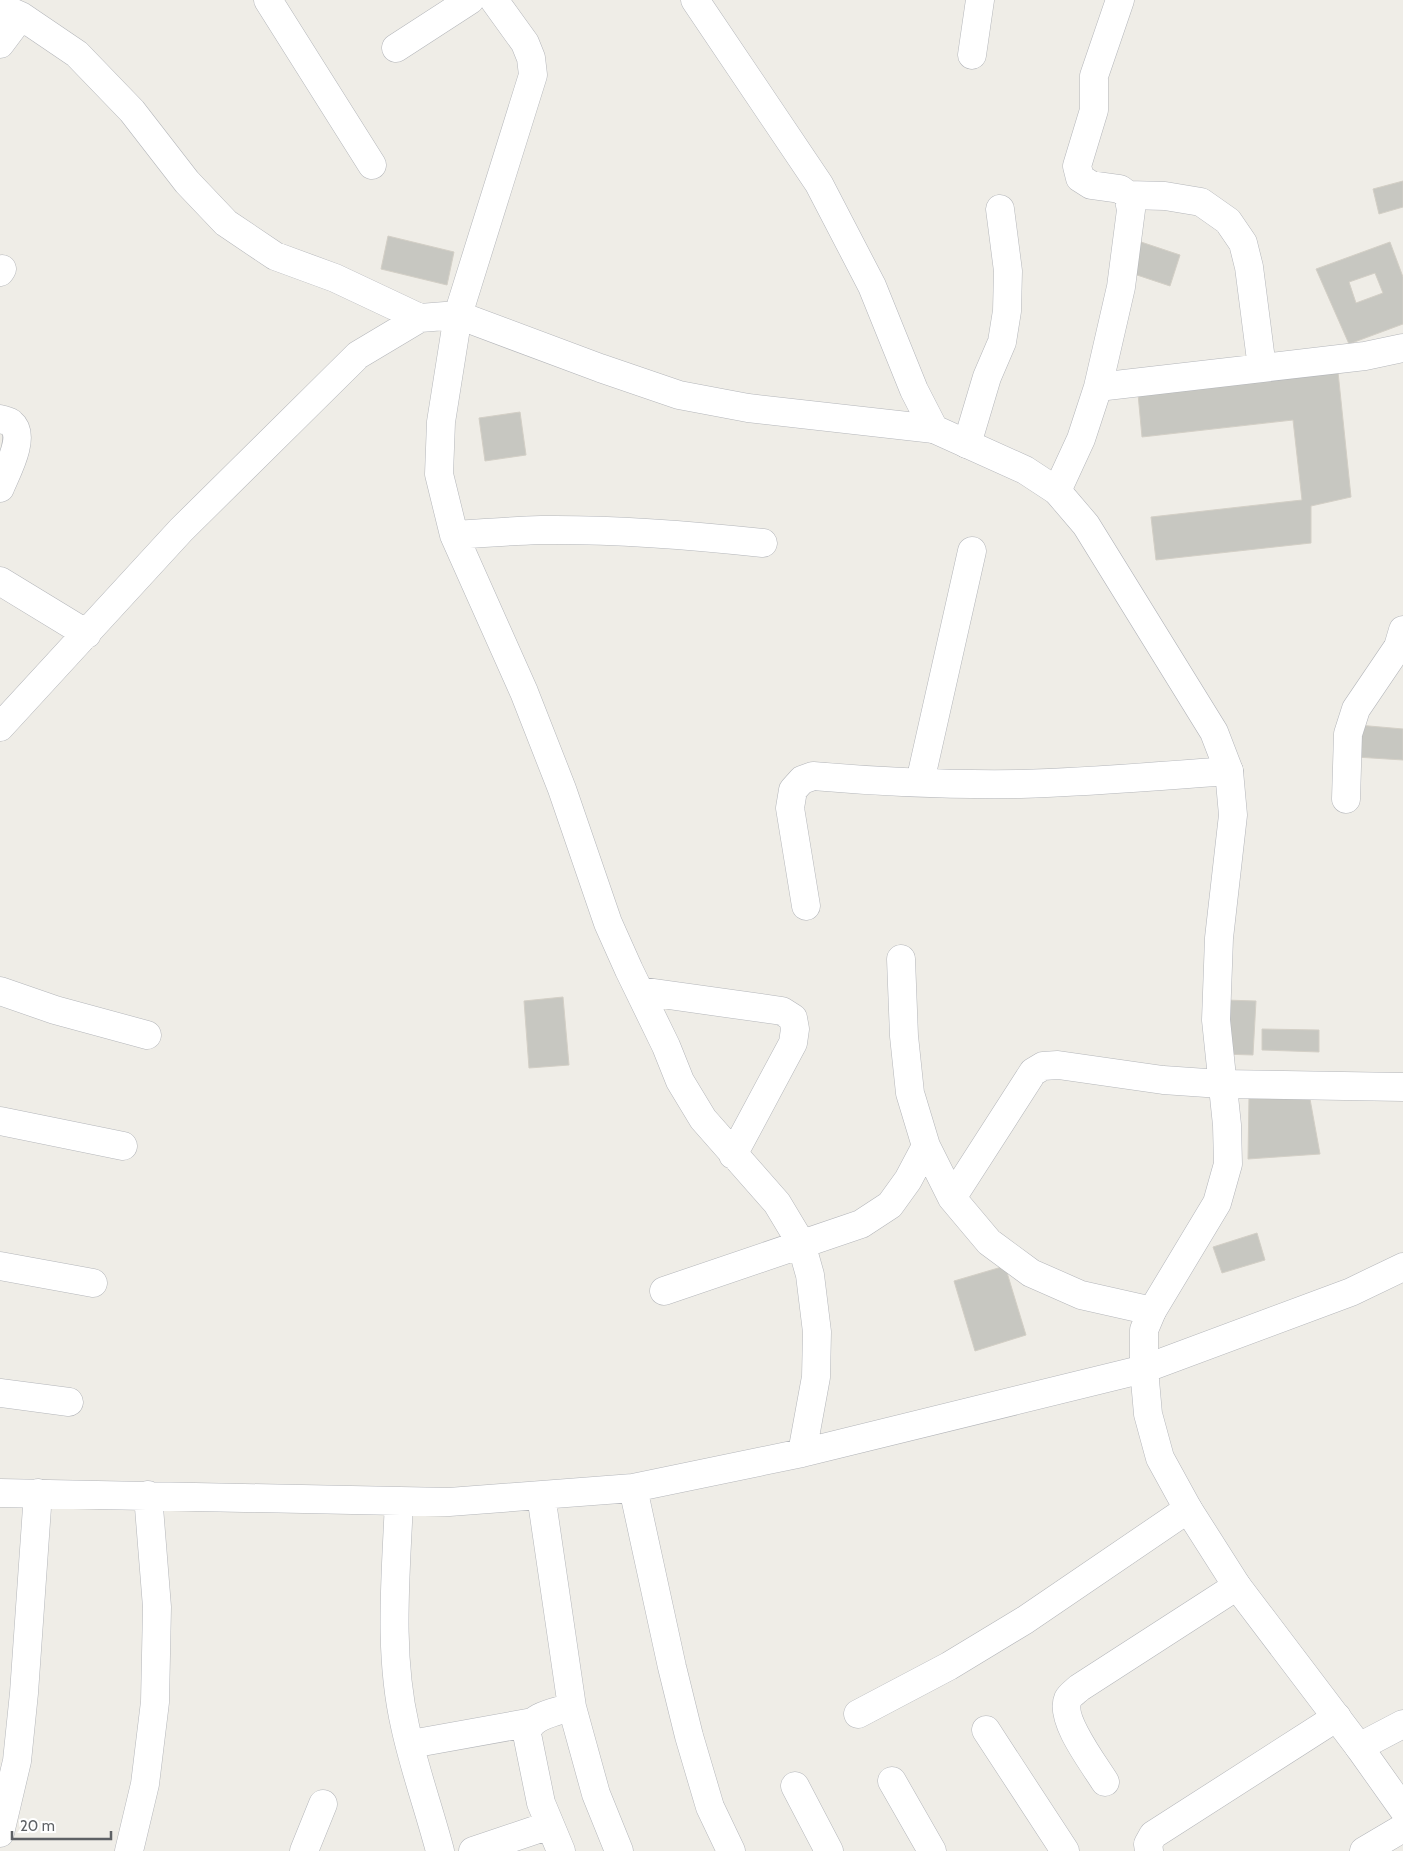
<svg xmlns="http://www.w3.org/2000/svg" width="1403" height="1851" viewBox="0 0 1403 1851" font-family="Cabin,sans-serif">
	<style>
		.building { fill: #c7c7c1; stroke: #d3cfc6; fill-rule: evenodd }
		.lines { fill: none; stroke-linecap: round; stroke-linejoin: round }
		.street-casing { stroke: #b4b6ba; stroke-width: 29 }
		.secondary-casing { stroke: #b3b5ba; stroke-width: 29 }
		.street { stroke: #fff; stroke-width: 28 }
		.secondary { stroke: #fff; stroke-width: 28 }
	</style>
	<rect width="100%" height="100%" fill="#efede7"/>
	<!-- building -->
	<path class="building" d="M1403,181V207L1379,214L1373,189Z
		M388,236L454,252L447,285L381,269Z
		M1141,242L1180,255L1170,286L1131,273Z
		M1390,242L1403,277V324L1349,344L1316,269ZM1375,273L1383,293L1356,303L1349,282Z
		M1338,372L1351,497L1311,506V543L1156,560L1151,517L1302,500L1293,420L1142,437L1138,394Z
		M520,412L526,455L485,461L479,418Z
		M1358,725L1403,729V760L1356,757Z
		M563,997L569,1065L529,1068L524,1001Z
		M1225,1000L1256,1001L1253,1055L1222,1054Z
		M1262,1029L1319,1030V1052L1262,1050Z
		M1249,1096L1310,1099L1320,1154L1248,1159Z
		M1257,1233L1265,1260L1222,1273L1213,1247Z
		M1005,1266L1026,1335L975,1351L954,1281Z"/>
	<g class="lines">
		<defs>
			<path id="street" d="M268,0L372,165
				M494,0L525,43L531,58L533,75L458,315L441,422L439,474L454,535L524,692L562,789L608,923L629,970L666,1046L680,1081L703,1119L777,1203L801,1243L810,1275L817,1332L816,1377L802,1453
				M0,7L21,16L77,54L132,111L187,182L226,223L275,256L335,278L420,318
				M0,44L21,16
				M396,48L470,0
				M972,55L980,0
				M1128,195L1165,196L1201,202L1228,221L1243,243L1249,267L1262,368
				M0,272L2,269
				M1098,387L1121,287L1131,210L1128,195L1120,189L1091,185L1080,178L1077,166L1094,110V76L1120,0
				M0,419C3,420 9,421 11,423C27,436 6,473 0,488
				M967,444L987,377L1002,342L1007,311L1008,271L1000,209
				M1057,491L1081,439L1098,387L1365,356L1403,348
				M454,535C483,533 512,531 541,530C615,529 689,535 763,543
				M0,581L87,634
				M0,727L181,530L358,355L420,318L458,315L600,368L679,395L748,408L934,429
				M920,782L972,551
				M1346,799L1348,734L1356,709L1398,647L1403,630
				M806,906L790,808L793,790L802,780L813,776C882,782 952,785 1021,784C1091,782 1160,776 1229,771
				M901,959L904,1036L910,1093L926,1146L952,1198L989,1242L1031,1273L1081,1295L1152,1311
				M0,991L55,1010L147,1035
				M640,991L782,1011L793,1018L795,1029L793,1043L733,1155
				M0,1121L123,1146
				M952,1198L1033,1072L1043,1066L1058,1065L1163,1080L1221,1084L1403,1087
				M0,1266L93,1283
				M664,1291L861,1224L890,1205L908,1180L926,1146
				M0,1393L69,1402
				M633,1488L672,1667L689,1736L710,1807L731,1851
				M0,1493L449,1502L633,1488L802,1453L1144,1369L1351,1292L1403,1267
				M541,1495L572,1707L596,1794L619,1851
				M399,1501C396,1575 388,1652 405,1726C414,1768 429,1809 440,1851
				M858,1714L949,1666L1025,1620L1188,1509
				M986,1730L1065,1851
				M411,1744L533,1722
				M1359,1747L1403,1724
				M892,1781L932,1851
				M1105,1782C1094,1764 1059,1719 1068,1699C1070,1695 1076,1691 1079,1688L1237,1586
				M795,1786L829,1851
				M0,1833L17,1761L24,1693L38,1493
				M129,1851L145,1784L155,1702L157,1607L148,1495
				M304,1851L323,1804
				M473,1851L550,1825
				M561,1851L541,1803L527,1734C529,1715 557,1712 572,1707
				M1149,1851L1148,1844L1153,1835L1337,1717
				M1364,1851L1403,1828"/>
			<path id="secondary" d="M695,0L819,184L872,286L914,390L934,429L1025,470L1057,491L1086,525L1214,732L1229,771L1233,815L1219,938L1216,1020L1227,1125L1228,1164L1217,1203L1152,1311L1144,1330V1369L1148,1414L1160,1458L1188,1509L1237,1586L1359,1747L1403,1809"/>
		</defs>
		<!-- street casing -->
		<use href="#street" class="street-casing"/>
		<!-- secondary casing -->
		<use href="#secondary" class="secondary-casing"/>
		<!-- street -->
		<use href="#street" class="street"/>
		<!-- secondary -->
		<use href="#secondary" class="secondary"/>
	</g>
	<!-- scale -->
	<path d="M12 1831v8h99v-8" fill="none" stroke="#5e6165" stroke-width="2.5"/>
	<text x="20" y="1831" font-size="15" fill="#5e6165" stroke="#ffffff" stroke-width="4" paint-order="stroke">20 m</text>
</svg>
